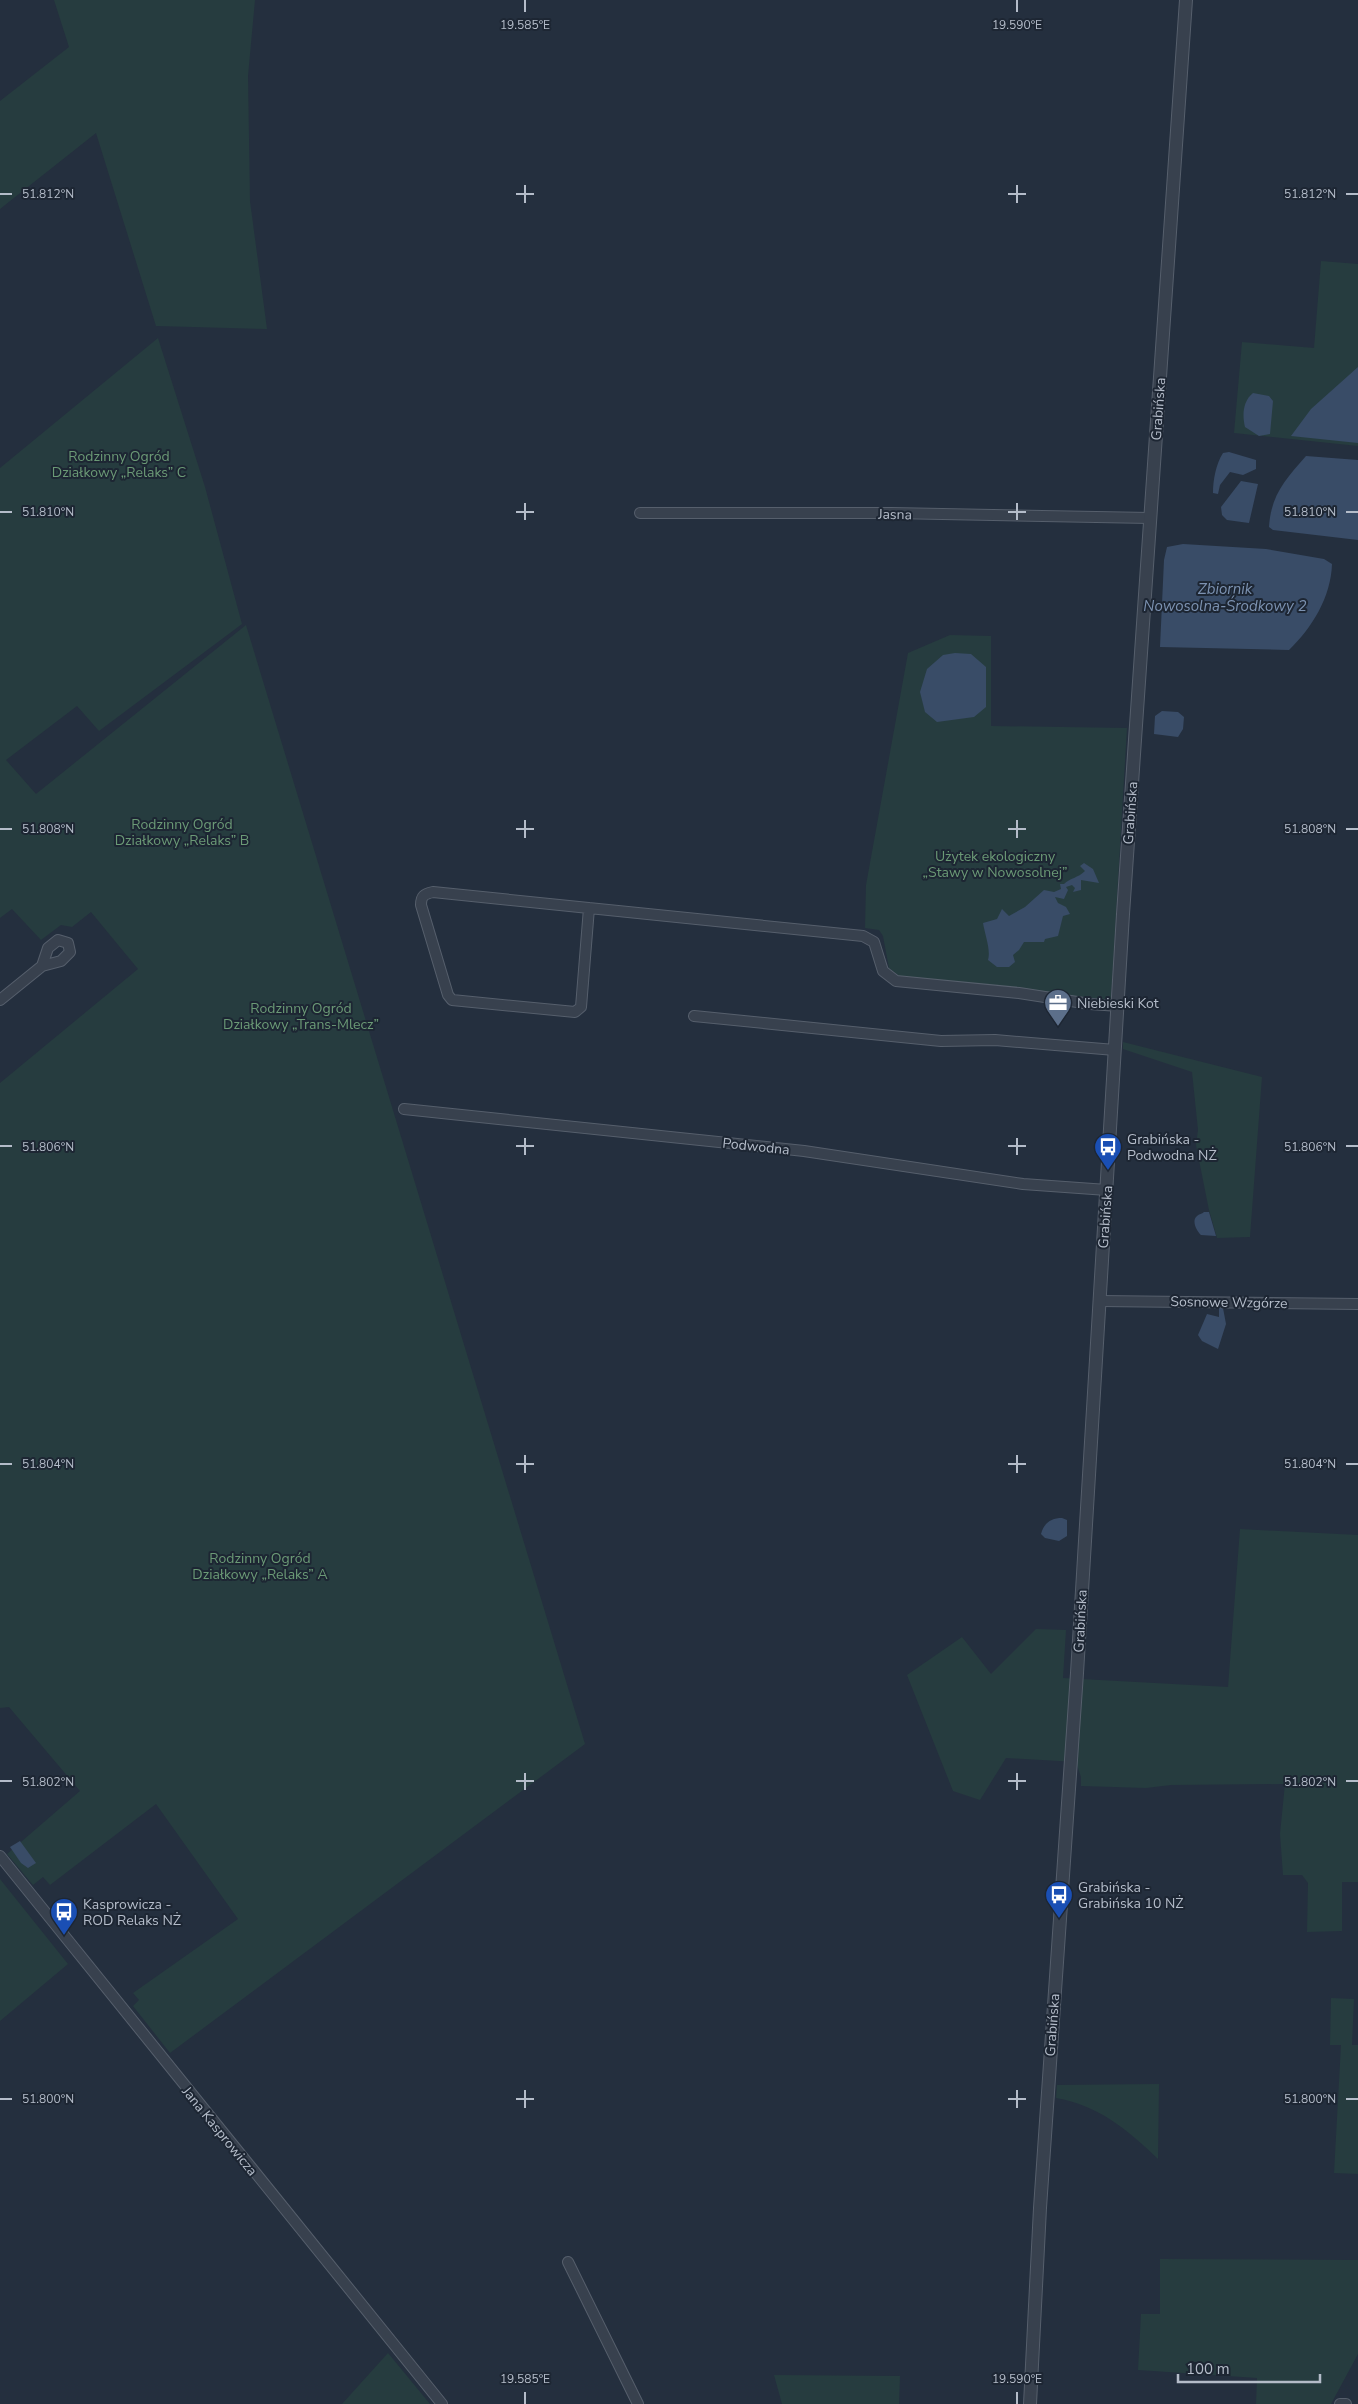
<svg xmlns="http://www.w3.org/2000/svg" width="1358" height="2404" viewBox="0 0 1358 2404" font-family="'Nunito Sans',sans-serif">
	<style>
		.green { fill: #263c3f }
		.water { fill: #394c67 }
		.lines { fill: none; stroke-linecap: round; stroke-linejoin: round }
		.minor-casing { stroke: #565f6c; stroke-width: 12 }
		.tertiary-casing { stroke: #565f6c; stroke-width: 14 }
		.minor { stroke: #38414e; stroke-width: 10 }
		.tertiary { stroke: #38414e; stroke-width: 12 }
		.ticks { fill: none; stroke: #b4bcc9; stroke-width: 2 }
		.labels { text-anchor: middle; stroke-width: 4; stroke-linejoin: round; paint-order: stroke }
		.street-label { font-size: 14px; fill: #b4bcc9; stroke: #1d2633 }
		.park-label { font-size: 14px; fill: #6b9a76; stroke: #1d2633 }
		.poi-label { font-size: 14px; fill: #b4bcc9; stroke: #1d2633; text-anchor: start }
		.water-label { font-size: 15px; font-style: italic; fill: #7c92b1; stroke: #1d2633 }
		.ticks-label { font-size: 12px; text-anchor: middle; fill: #b4bcc9; stroke: #1d2633; stroke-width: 4; stroke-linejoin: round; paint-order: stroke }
	</style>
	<rect width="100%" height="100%" fill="#242f3e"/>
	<!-- green -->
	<path class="green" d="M54,0H255L248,76L250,201L267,329L156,326L96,133L0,209V101L69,47Z
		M1321,261L1358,264V446L1234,433L1242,342L1314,348Z
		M158,338L205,487L242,624L99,731L77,706L6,760L36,794L246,625L585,1744L170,2053L133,2006L139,2000L133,1993L238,1919L156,1804L50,1885L43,1877L33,1885L7,1854L80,1791L9,1707L0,1708V1083L138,969L91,912L72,927L61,925L41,940L12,909L0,918V468Z
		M950,635L991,636V726L1127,728L1111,1000L902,978L889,968L883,936L879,930L865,928L866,885L908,653Z
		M1123,1042L1262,1077L1250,1237L1217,1238L1209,1210L1196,1145L1198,1130L1192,1072L1123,1049Z
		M1240,1529L1358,1535V1882H1342V1931L1307,1932L1308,1883L1302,1875H1283L1280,1834L1285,1784L1171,1785L1146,1788L1081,1786V1777L1076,1762L1006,1758L980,1800L953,1791L907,1675L962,1637L991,1674L1036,1629L1066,1630L1063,1678L1228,1687Z
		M0,1879L68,1964L0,2021Z
		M1331,1998L1354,1999L1352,2045H1358V2174L1334,2173L1341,2045H1330Z
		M1159,2084L1158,2159C1128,2130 1098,2105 1056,2098L1057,2085Z
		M1160,2259L1358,2260V2354L1331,2404H1256L1257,2378L1138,2370L1141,2314H1160Z
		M388,2353L430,2404H342Z
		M774,2375L900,2376L899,2404H782Z"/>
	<!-- water -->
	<path class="water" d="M1358,367V443L1291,436L1311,409Z
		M1253,393L1269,396L1273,401L1270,434L1259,436L1245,427C1242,415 1243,401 1253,393Z
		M1229,452L1256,460V469L1243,475L1230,472L1220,485L1218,494L1213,493C1213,480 1216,464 1223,453Z
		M1306,456L1358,460V540L1273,530L1269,527C1271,495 1285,480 1306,456Z
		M1241,481L1258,484L1249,523L1227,520L1222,515L1221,507Z
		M1183,544L1266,549L1324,559L1332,564C1331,597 1312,628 1289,650L1160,647L1164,560L1167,547Z
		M955,653L971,654L986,667V707L974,717L937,722L925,712L920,692L927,669L943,655Z
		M1162,711L1178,712L1184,717L1183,729L1178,737L1154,734L1155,716Z
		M1084,863L1093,869L1099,883L1081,880V890L1073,892L1075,888L1072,885L1066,887L1068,890L1064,899L1055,897L1058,903L1066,907L1070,914L1063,916L1058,936L1045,939L1044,942H1024L1019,950L1013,955L1015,962L1009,967H997L988,960C991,950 985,935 983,923L997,919L1002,909L1009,916L1025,907L1044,890L1054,892L1061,889L1060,884H1064C1070,878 1078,878 1085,871L1080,866Z
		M1204,1212H1209L1216,1236L1201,1235C1197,1231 1191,1221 1197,1216C1199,1214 1202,1214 1204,1212Z
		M1219,1308H1223L1226,1324L1218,1349L1202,1341L1198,1335L1207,1314L1219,1317Z
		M1062,1518L1067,1520V1536L1059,1541L1045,1538L1041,1534C1044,1523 1051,1518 1062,1518Z
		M20,1841L36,1863L28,1868L21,1863L10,1847Z"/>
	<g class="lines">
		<defs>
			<path id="minor" d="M640,513H892L1150,518
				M589,908L581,1007L575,1012L452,1000L448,995L421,905C421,896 424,894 433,892L863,936L874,942L883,971L896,981L1019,993L1090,1004L1119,1006
				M0,1000L42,966L61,961L70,952L68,943L58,940L48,948L42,966
				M694,1016L941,1041L995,1040L1115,1050
				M404,1109L804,1151L1023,1184L1107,1190
				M1100,1301L1358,1304
				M0,1856L442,2404
				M568,2262L638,2404
				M1340,2404H1346"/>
			<path id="tertiary" d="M1030,2404L1040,2208L1077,1673L1123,914L1186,0"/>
		</defs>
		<!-- minor casing -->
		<use href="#minor" class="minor-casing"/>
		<!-- tertiary casing -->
		<use href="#tertiary" class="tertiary-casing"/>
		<!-- minor -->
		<use href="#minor" class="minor"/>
		<!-- tertiary -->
		<use href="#tertiary" class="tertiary"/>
	</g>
	<!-- ticks -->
	<path class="ticks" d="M525,0V12M1017,0V12M525,185V203M1017,185V203M0,194H12M516,194H534M1008,194H1026M1346,194H1358M525,503V520M1017,503V520M0,512H12M516,512H534M1008,512H1026M1346,512H1358M525,820V838M1017,820V838M0,829H12M516,829H534M1008,829H1026M1346,829H1358M525,1138V1155M1017,1138V1155M0,1146H12M516,1146H534M1008,1146H1026M1346,1146H1358M525,1455V1473M1017,1455V1473M0,1464H12M516,1464H534M1008,1464H1026M1346,1464H1358M525,1773V1790M1017,1773V1790M0,1781H12M516,1781H534M1008,1781H1026M1346,1781H1358M525,2090V2108M1017,2090V2108M0,2099H12M516,2099H534M1008,2099H1026M1346,2099H1358M525,2392V2404M1017,2392V2404"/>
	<!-- icons -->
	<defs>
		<symbol id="office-pin" viewBox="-11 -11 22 30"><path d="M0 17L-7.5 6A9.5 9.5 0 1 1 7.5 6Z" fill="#5c6f8a" stroke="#1d2633"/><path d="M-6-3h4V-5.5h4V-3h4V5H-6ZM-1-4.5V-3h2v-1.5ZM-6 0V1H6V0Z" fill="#fff"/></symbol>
		<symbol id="bus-pin" viewBox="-11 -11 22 30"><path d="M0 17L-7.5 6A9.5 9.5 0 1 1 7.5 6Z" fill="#1a4fb4" stroke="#1d2633"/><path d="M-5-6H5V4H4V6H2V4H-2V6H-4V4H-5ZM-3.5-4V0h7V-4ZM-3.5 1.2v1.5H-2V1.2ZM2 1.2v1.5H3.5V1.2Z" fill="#fff"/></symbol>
	</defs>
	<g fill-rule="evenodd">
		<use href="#office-pin" x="1042" y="987" width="32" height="43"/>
		<use href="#bus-pin" x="1092" y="1131" width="32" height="43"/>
		<use href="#bus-pin" x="1043" y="1879" width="32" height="43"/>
		<use href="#bus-pin" x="48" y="1896" width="32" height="43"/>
	</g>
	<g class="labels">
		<!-- street labels -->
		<g class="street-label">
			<text transform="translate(1158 409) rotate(-86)" y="5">Grabińska</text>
			<text transform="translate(895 514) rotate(1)" y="5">Jasna</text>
			<text transform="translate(1130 813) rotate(-86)" y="5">Grabińska</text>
			<text transform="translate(756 1146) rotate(6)" y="5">Podwodna</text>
			<text transform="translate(1105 1217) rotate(-86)" y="5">Grabińska</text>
			<text transform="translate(1229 1302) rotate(1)" y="5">Sosnowe Wzgórze</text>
			<text transform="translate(1080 1621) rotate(-87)" y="5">Grabińska</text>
			<text transform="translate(1052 2025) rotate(-86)" y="5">Grabińska</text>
			<text transform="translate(220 2131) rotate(51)" y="5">Jana Kasprowicza</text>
		</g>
		<!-- park labels -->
		<g class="park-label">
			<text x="119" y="461">Rodzinny Ogród<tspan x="119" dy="16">Działkowy „Relaks” C</tspan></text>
			<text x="182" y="829">Rodzinny Ogród<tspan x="182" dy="16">Działkowy „Relaks” B</tspan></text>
			<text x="995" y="861">Użytek ekologiczny<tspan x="995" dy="16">„Stawy w Nowosolnej”</tspan></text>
			<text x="301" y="1013">Rodzinny Ogród<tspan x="301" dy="16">Działkowy „Trans-Mlecz”</tspan></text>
			<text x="260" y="1563">Rodzinny Ogród<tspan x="260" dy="16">Działkowy „Relaks” A</tspan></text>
		</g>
		<!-- poi labels -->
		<g class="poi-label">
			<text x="1077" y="1008">Niebieski Kot</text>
			<text x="1127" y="1144">Grabińska -<tspan x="1127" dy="16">Podwodna NŻ</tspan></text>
			<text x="1078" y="1892">Grabińska -<tspan x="1078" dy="16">Grabińska 10 NŻ</tspan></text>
			<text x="83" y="1909">Kasprowicza -<tspan x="83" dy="16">ROD Relaks NŻ</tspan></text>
		</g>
		<!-- water labels -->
		<g class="water-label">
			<text x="1225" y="594">Zbiornik<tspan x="1225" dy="17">Nowosolna-Środkowy 2</tspan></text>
		</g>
	</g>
	<g class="ticks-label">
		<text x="525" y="29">19.585°E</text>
		<text x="1017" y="29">19.590°E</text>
		<text x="48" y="198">51.812°N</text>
		<text x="1310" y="198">51.812°N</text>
		<text x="48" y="516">51.810°N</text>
		<text x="1310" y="516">51.810°N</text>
		<text x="48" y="833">51.808°N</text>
		<text x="1310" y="833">51.808°N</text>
		<text x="48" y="1151">51.806°N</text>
		<text x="1310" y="1151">51.806°N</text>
		<text x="48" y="1468">51.804°N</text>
		<text x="1310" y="1468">51.804°N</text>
		<text x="48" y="1786">51.802°N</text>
		<text x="1310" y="1786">51.802°N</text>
		<text x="48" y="2103">51.800°N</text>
		<text x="1310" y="2103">51.800°N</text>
		<text x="525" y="2383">19.585°E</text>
		<text x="1017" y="2383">19.590°E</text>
	</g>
	<!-- scale -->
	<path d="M1178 2374v8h142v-8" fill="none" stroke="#b4bcc9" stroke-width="2.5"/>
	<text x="1186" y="2374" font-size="15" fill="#b4bcc9" stroke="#1d2633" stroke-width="4" paint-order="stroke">100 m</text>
</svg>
